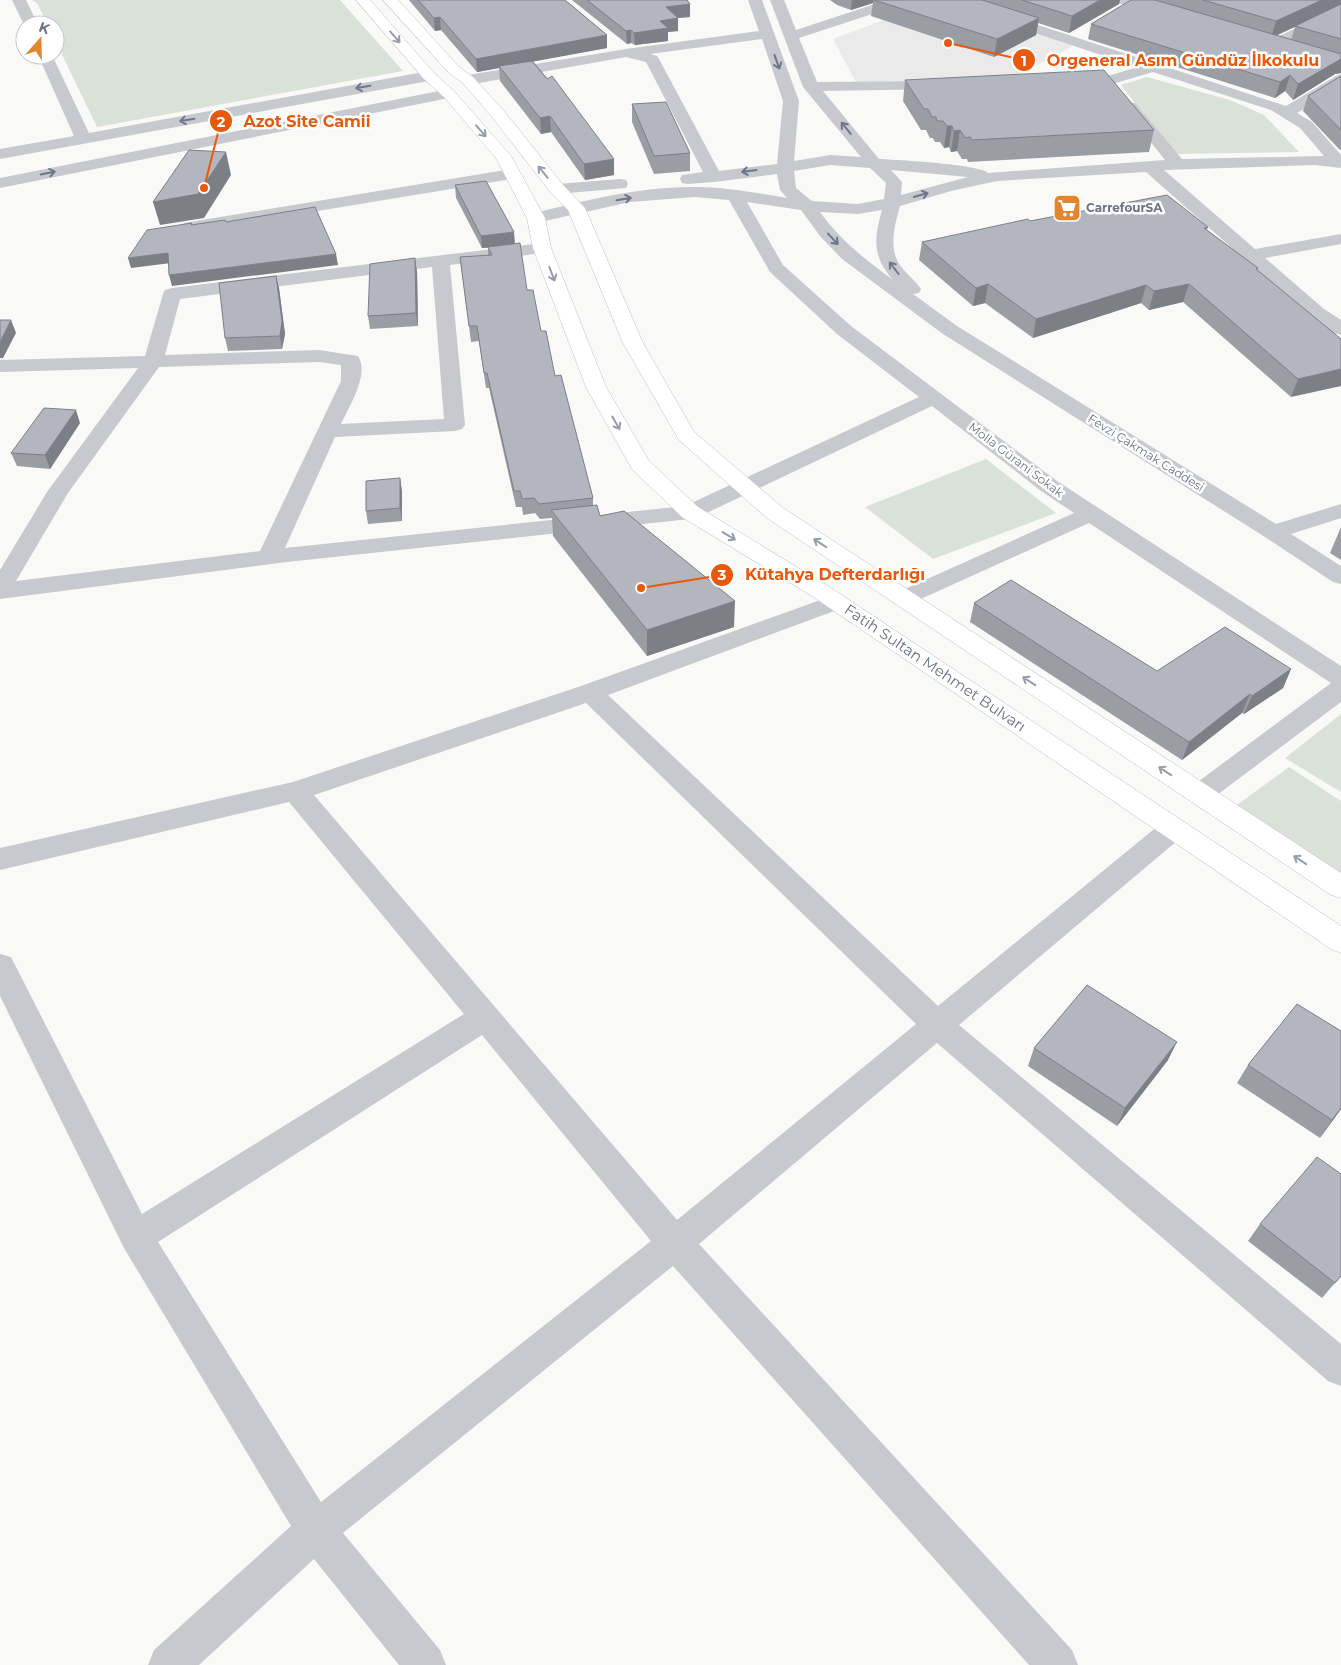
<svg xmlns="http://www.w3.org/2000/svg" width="1341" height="1665" viewBox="0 0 1341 1665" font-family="Montserrat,sans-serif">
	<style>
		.built { fill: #eaeaea }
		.green { fill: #d9e1d8 }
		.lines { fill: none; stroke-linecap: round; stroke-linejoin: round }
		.secondary-casing { stroke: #bcbec4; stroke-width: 1 }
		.minor { fill: #c7c9ce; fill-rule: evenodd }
		.secondary { fill: #fff; fill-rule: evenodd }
		.wall { fill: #9a9da4; fill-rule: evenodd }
		.shaded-wall { fill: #7d7f86 }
		.building { fill: #b3b6bf; stroke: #7d7f86 }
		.oneway { stroke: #969cac }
		.oneway2 { stroke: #6e768c }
		.labels { text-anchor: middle; stroke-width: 5; stroke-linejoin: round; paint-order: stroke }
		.far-poi-label { font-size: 12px; font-weight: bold; fill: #697288; stroke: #fff; text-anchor: start }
		.far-street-label { font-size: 12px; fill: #697288; stroke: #fff }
		.street-label { font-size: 15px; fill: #697288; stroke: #fff }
		.leader { fill: none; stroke: #e8590c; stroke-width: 2 }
		.callout-dot { fill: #e8590c; stroke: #fff; stroke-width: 2 }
		.mark-label { font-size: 15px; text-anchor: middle; font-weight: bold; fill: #fff }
		.callout-label { font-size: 16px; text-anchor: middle; font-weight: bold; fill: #e8590c; stroke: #fff; stroke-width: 5; stroke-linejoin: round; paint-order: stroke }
	</style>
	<rect width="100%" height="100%" fill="#f9f9f7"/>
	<!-- built -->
	<path class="built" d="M929,3H942L1073,46L1007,81L858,86L833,39Z"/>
	<!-- green -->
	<path class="green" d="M32,0H340L403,71L97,127L55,40V25H48L37,3Z
		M1147,77L1230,100L1264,115L1299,152L1174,154L1121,85Z
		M986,459L1056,513L933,559L865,507Z
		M1341,714V792L1285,758Z
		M1289,767L1341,801V873L1237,805Z"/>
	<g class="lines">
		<defs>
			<path id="secondary" d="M356,0H370L434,73L454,91L511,156L545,218L551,248L606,387L649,461L698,507L828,586L1341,926V953L1331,949L812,596L682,517L632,469L586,387L533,248L527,218L496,158L444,97L424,79Z
				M383,0H398L459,67L473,77L504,111L563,185L585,208L643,343L694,432L783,508L1341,873V898L1331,895L767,518L679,440L623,343L568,210L551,193L492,117L463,83L449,73Z"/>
		</defs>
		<!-- secondary casing -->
		<use href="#secondary" class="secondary-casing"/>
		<!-- minor -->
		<path class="minor" d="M12,0H26L38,25H25V27Z
			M748,0H762L799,101L794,161L830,155L861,157L803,87L770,0H784L796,30L887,0H908L906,3L799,38L817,82L947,81L950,84L947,87L942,89L823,91L879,159C897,160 979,164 988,173L1165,160L1122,106L1125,103H1135L1182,159L1324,156L1300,128L1271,110L1153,72L1109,85L1104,83L1101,80L1104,77L1138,67L943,3L941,0H962L1286,106L1336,76L1341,74V86L1297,113L1312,122L1341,155V168L1315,165L1164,170L1255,249L1341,234V244L1265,258L1324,309L1341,320V335L1334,333L1310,317L1146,172L997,181L951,191L900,206C895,224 888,248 900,265C906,274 915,280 921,289L919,293L913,294L957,326L1276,524L1341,504V518L1291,534L1341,566V584L1333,582L1265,537L943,334L842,259L820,236L801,210L747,202L783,265L851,326L1057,481L1341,666V702L1209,801L1200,804L1191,801L1187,794L1191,787L1331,683L1089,523L912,603L904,606L896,603L892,598L896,593L1074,513L1041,491L932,406L698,517L690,519L287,562L0,599V570L47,492L138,368L0,372V360L145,356L163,294L165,290L172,288L542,243L548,244L551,248L548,252L542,253L450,265L465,425L462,429L455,431L335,437L285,548L685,506L919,397L837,334L770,272L729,200L695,197L630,202L536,223L530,222L527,218L530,214C584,201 640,186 696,187C726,187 757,193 787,198L780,190L777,174L714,182L688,184L682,183L680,179L682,175L703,172L646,62L626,57L468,85L463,83L460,80L463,77L468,75L626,49L759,31ZM762,39L783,101L777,164L719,171L659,59L657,56L650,54ZM830,165L870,168L886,183L884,199L858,204L812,201L796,188L794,171ZM891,170L968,177L901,195L902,182ZM882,210C874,239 872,256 893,280C864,258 842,242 820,212L858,214ZM432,267L444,419L341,424C349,407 370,374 358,356L319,350L165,355L180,299ZM319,362L341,365V381L260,551L16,581L68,493L159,367Z
			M1116,0H1137L1169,10L1171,13L1164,17L1118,3Z
			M1341,7V16L1276,48H1266L1264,45L1266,42Z
			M38,55H52L89,133L429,71L434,73L437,76L434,79L429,81L0,159V149L74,136Z
			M449,89L454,91L457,94L454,97L0,188V178Z
			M511,169L517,170L519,174L517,178L190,232L184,231L181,227L184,223L190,222Z
			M620,179L626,180L628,184L626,188L557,194L551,193L549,189L551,185L557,184Z
			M837,594L845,597L849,602L845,607L608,695L938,1006L1164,821L1174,818L1184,821L1188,828L1184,835L959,1025L1341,1344V1386L1328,1381L937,1043L699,1244L1072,1650L1078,1665H1029L673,1266L343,1533L440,1650L446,1665H399L314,1559L199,1665H148L154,1650L291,1526L124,1248L0,996V954L11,957L142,1214L464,1014L289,802L0,870V848L293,782L581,686ZM586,703L916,1024L677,1220L314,795ZM482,1035L651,1241L321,1502L158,1242Z"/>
		<!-- secondary -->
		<use href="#secondary" class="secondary"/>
	</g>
	<!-- wall -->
	<path class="wall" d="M409,0H565L607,35V48L533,61L614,159V175L585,180L551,132L541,134L500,81L499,68L477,72L441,30L435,31Z
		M572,0H687L690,4V17L678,18V31L668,32V41L635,45L631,43L627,44Z
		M830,0H1120L1119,4L1069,33L1038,23L1036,35L994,57L871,16L873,3L851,10L837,5Z
		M1131,0H1341V73L1335,74L1293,100L1285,91L1275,98L1088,39L1091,24ZM1295,27L1291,40L1277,35Z
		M1341,76V150L1339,149L1303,111L1308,96Z
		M905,80L1154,130L1149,152L968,162L967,159H962L957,151L951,152L949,147L944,148L940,142H935L933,138H930L926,130H921L903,101Z
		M632,104L690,153V171L654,174L632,122Z
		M455,185L515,244L527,290L541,331L593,498V505L600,516L734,627L647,656L553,536L552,518L540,519L535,513L523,515L522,507H516L489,388H486L479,341L471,342L460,257L488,255V248H482L456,198Z
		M1030,221L1208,227L1207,230L1258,268L1257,270L1341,339L1291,397L1183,302L1149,310L1141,303L1033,338L985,303L973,306L919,260L922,242Z
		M417,271L418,326L370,329L368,316Z
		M276,276L279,288L285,334L282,349L228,351L225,338Z
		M80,423L50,469L17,466L11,453Z
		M400,478L402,492V521L368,524L366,511Z
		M1341,527V560L1330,553Z
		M974,603L1157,671L1291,669L1283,688L1244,714L1242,713L1182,760L970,622Z
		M1341,1031V1109L1320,1138L1237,1083L1248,1065Z
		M1034,1048L1168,1060L1117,1126L1028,1066Z
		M1260,1224L1341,1276L1322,1298L1248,1241Z"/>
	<!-- shaded-wall -->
	<path class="shaded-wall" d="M852,0H873V3L851,10Z
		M1100,0H1120L1119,4L1069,33L1072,16Z
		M1322,0H1341V5L1271,38L1276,21Z
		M690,4V17L678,18V31L668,32V41L635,45L634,33L660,21L666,7Z
		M440,17L441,30L435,31L434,18Z
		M1039,18L1036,35L994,57L997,39Z
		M631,30V43L627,44L626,31Z
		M607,35V48L477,72L476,59Z
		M1341,59V73L1335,74L1293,100L1298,84Z
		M1290,75L1285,91L1275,98L1280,82Z
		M550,116L551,132L541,134L540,118Z
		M947,126H952L949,147L944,148Z
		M960,130L957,151L951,152L954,131Z
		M226,152L231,175L204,218L160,225L153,202Z
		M614,159V175L585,180L584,164Z
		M514,232L515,244L482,248L481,236Z
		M168,253L171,263L131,268L128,258Z
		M336,254L338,265L172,286L169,275Z
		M415,258L417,271L418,326L416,313Z
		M276,276L279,288L285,334L282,349L280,336Z
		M988,284L985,303L973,306L976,288Z
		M1189,284L1183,302L1149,310L1154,291Z
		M1146,285L1141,303L1033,338L1036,319Z
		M11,320L16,333L3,358H0V342Z
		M1341,369V386L1291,397L1298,379Z
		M76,410L80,423L50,469L45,455Z
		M400,478L402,492V521L400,508Z
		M735,601L734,627L647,656V630Z
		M1291,669L1283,688L1244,714L1252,696Z
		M1250,694L1242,713L1182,760L1189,742Z
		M1177,1042L1168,1060L1117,1126L1125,1108Z
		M1341,1108V1109L1320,1138L1332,1120Z"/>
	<!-- building -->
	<path class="building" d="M418,0H565L607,35L476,59L440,17L434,18Z
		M587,0H687L690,4L666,7L678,18L660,21L668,28L634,33L631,30L626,31Z
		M874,0H982L1039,18L997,39Z
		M1022,0H1100L1072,16Z
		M1131,0H1155L1341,54V59L1298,84L1290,75L1280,82L1091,24Z
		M1203,0H1322L1276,21Z
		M1341,4V39L1295,26Z
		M532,61L547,79L552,76L614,159L584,164L550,116L540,118L499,66Z
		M1104,70L1154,130L972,140L970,137L965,138L960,130L954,131L952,126H947L943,121H937L936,117H932L928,109H924L905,80Z
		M1341,76V130L1308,96Z
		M666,102L690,153L654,156L632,104Z
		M189,150L226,152L198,194L153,202Z
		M486,181L514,232L481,236L455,185Z
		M1167,195L1208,227L1204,228L1258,268L1256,269L1341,339V369L1298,379L1189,284L1154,291L1146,285L1036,319L988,284L976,288L922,242L1028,219L1030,221Z
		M315,207L336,254L169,275L168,253L128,258L147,230L192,223L191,225L225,220L226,222Z
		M520,243L527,290H533L541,331H546L555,376L561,375L593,498L539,504L534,498L522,499L520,491H514L487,373H484L477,326H469L460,257L492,255L488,247Z
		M415,258L416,313L368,316L370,264Z
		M276,276L282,321L280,336L225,338L219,283Z
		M0,320H11L0,342Z
		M44,408L76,410L45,455L11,453Z
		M400,478V508L366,511V481Z
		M597,505L600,516L624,511L735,601L647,630L551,510Z
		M1011,580L1157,671L1225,627L1291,669L1252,696L1250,694L1189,742L974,603Z
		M1087,985L1177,1042L1125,1108L1034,1048Z
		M1297,1004L1341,1031V1108L1332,1120L1248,1065Z
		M1317,1157L1341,1174V1276L1335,1283L1260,1224Z"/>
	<!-- one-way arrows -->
	<defs><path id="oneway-shaft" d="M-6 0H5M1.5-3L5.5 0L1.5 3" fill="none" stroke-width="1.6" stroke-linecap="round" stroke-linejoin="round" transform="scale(1.25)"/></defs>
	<g class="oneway">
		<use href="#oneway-shaft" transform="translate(395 37) rotate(49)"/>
		<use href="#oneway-shaft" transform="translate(481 131) rotate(49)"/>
		<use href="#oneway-shaft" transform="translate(543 172) rotate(-129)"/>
		<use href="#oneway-shaft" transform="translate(552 274) rotate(69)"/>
		<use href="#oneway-shaft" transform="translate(616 423) rotate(60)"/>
		<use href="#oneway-shaft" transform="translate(729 536) rotate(31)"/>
		<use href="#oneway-shaft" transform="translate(820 543) rotate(-147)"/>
		<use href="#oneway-shaft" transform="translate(1029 681) rotate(-147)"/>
		<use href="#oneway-shaft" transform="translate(1165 771) rotate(-147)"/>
		<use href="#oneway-shaft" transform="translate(1300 860) rotate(-147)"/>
	</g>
	<g class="oneway2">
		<use href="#oneway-shaft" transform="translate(777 62) rotate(70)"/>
		<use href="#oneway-shaft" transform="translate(363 87) rotate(170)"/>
		<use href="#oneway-shaft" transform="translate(187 120) rotate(170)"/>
		<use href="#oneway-shaft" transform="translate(846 128) rotate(-129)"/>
		<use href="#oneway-shaft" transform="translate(749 171) rotate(173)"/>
		<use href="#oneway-shaft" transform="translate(48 173) rotate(-11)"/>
		<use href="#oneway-shaft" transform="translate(921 195) rotate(-16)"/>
		<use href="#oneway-shaft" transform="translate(624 199) rotate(-10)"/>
		<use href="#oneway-shaft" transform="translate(833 239) rotate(47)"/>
		<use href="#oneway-shaft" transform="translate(894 268) rotate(-127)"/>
	</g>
	<!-- icons -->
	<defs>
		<symbol id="supermarket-square" viewBox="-11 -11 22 22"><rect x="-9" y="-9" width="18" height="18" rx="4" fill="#e3852e" stroke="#fff"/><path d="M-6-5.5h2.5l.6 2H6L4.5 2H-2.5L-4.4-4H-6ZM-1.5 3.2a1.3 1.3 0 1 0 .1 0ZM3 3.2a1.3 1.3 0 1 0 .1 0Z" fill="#fff"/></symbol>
	</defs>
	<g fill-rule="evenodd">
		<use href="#supermarket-square" x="1051" y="192" width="32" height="32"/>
	</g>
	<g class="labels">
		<!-- far-poi labels -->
		<g class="far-poi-label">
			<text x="1086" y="212">CarrefourSA</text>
		</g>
		<!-- far-street labels -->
		<g class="far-street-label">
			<text transform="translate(1146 453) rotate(32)" y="4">Fevzi Çakmak Caddesi</text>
			<text transform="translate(1016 460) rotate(37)" y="4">Molla Gürani Sokak</text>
		</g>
		<!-- street labels -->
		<g class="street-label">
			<text transform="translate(935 668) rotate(34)" y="5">Fatih Sultan Mehmet Bulvarı</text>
		</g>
	</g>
	<!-- callouts -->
	<path class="leader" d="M948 43L1024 60M204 188L221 121M641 588L722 575"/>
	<g class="callout-dot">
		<circle cx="948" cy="43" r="5"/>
		<circle cx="204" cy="188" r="5"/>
		<circle cx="641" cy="588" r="5"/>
		<circle cx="1024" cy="60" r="12"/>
		<circle cx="221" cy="121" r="12"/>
		<circle cx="722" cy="575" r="12"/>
	</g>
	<g class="mark-label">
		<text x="1024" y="66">1</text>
		<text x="221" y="127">2</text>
		<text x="722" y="580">3</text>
	</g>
	<g class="callout-label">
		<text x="1183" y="66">Orgeneral Asım Gündüz İlkokulu</text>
		<text x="307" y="127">Azot Site Camii</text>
		<text x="835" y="580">Kütahya Defterdarlığı</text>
	</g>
	<!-- north arrow -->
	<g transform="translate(40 40) rotate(20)"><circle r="24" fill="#ffffff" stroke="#c3c7cf"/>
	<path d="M0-4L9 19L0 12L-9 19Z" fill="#e3852e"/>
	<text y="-8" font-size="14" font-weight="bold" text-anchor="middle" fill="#697288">K</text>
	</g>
</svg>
